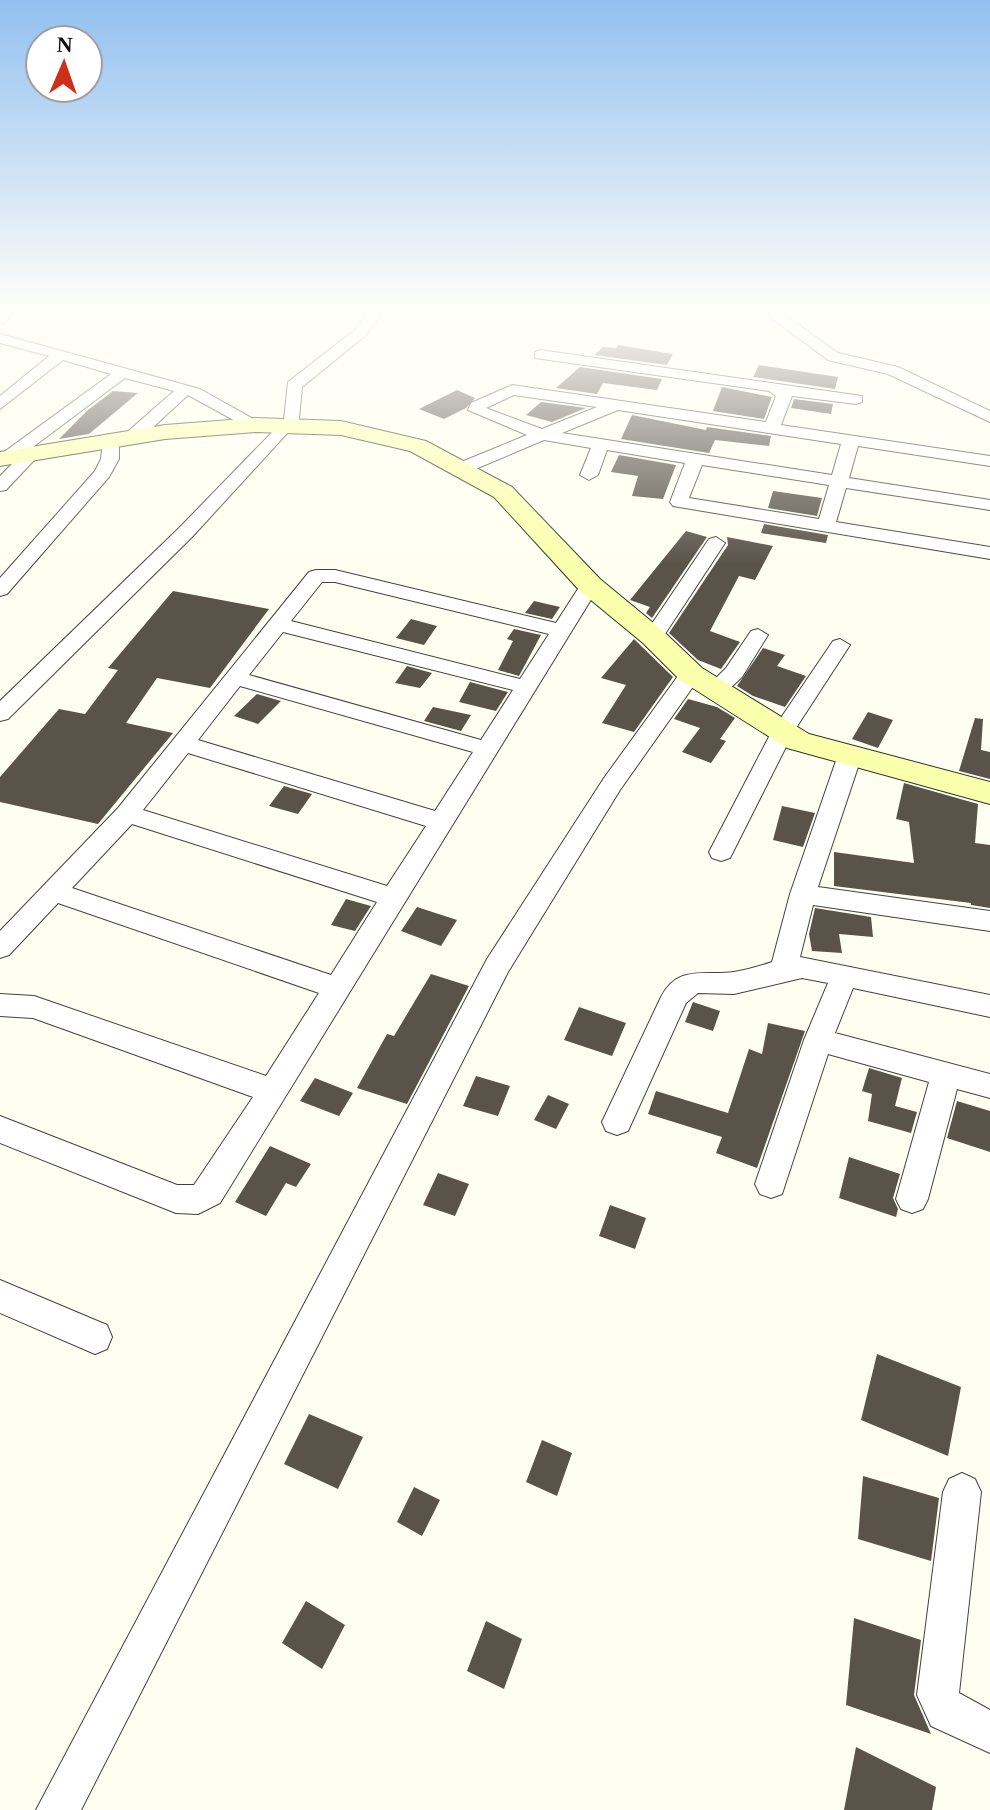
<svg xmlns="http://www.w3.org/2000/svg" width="990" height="1810" viewBox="0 0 990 1810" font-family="Georgia,serif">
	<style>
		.building { fill: #59534a }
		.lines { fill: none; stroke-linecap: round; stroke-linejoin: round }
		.street-casing { stroke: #424242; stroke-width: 2 }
		.secondary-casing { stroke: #313131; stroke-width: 2 }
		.street { fill: #fff; fill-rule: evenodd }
		.secondary { fill: #faffac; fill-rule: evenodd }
	</style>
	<rect width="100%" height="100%" fill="#fffff1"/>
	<!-- building -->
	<path class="building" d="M618,345L673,354L667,365L594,355L603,347L616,348Z
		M759,365L838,377L835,389L753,377Z
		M580,367L662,379L657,390L603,383L597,394L556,388Z
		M722,387L772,397L764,419L713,411Z
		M457,390L475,398L466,408L444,419L419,409Z
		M113,391L138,393L89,434L59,439L88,410Z
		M794,399L833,404L831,414L791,408Z
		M541,402L586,408L552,422L526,415Z
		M632,415L706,430L707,427L771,436L769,446L715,440L709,453L621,439Z
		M619,455L676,465L663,499L632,496L638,476L611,472Z
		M773,491L822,498L817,516L768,508Z
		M764,524L828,535L826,543L761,533Z
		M686,531L707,537L652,618L646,613L650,607L630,600Z
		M727,537L773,546L755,580L739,576L710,631L740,642L721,669L698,660L669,633L728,545Z
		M173,591L269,609L210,688L157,678L126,723L173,733L98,824L0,802V777L59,709L85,714L118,670L108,668Z
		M534,601L560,607L552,619L525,613Z
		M411,619L437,626L424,645L396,638Z
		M514,629L541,635L519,676L498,670L513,641L507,639Z
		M634,639L673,677L634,732L602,723L626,685L601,678Z
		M763,648L785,655L777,666L806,676L785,707L753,696L737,686Z
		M407,666L432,673L420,688L395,683Z
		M470,682L508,692L496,711L459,702Z
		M257,694L281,701L258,724L234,716Z
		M688,699L717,707L735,718L720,739L726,741L711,763L682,752L700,728L674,719Z
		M433,707L471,715L461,731L424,721Z
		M868,712L893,720L878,748L852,739Z
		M975,718L983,719L981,750L990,752V779L959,771Z
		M904,783L978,804L975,843L990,845V908L971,905V903L834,886V852L914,863L909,822L896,819Z
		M284,786L312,794L298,814L269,806Z
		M782,806L815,813L803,847L773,840Z
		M346,899L371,906L355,931L331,925Z
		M417,907L457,920L441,946L401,931Z
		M815,908L871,917L873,937L839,934L842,953L812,951L809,934Z
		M431,974L469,986L407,1104L357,1088L387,1034L394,1036Z
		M693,1002L720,1011L713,1031L685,1022Z
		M579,1007L626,1023L612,1056L564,1040Z
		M768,1023L805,1031L757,1168L716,1153L722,1137L648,1114L656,1091L728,1113L749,1049L762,1054Z
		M869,1068L902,1078L895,1106L917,1112L911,1133L868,1121L872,1094L862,1091Z
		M476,1076L510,1086L498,1116L463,1106Z
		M315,1078L353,1093L339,1116L300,1101Z
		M548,1095L569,1104L556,1129L534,1120Z
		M957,1101L990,1111V1152L947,1138Z
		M270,1146L311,1164L296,1187L286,1183L266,1216L235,1202Z
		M849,1157L900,1174L893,1198L898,1209L896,1217L839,1198Z
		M438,1173L469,1184L455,1216L423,1205Z
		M610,1205L646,1218L635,1249L599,1236Z
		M877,1354L961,1387L948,1456L861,1420Z
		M309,1414L363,1437L338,1489L284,1464Z
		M542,1440L572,1453L557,1496L526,1482Z
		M863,1476L939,1498L931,1561L858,1539Z
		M414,1487L440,1500L422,1536L397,1522Z
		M306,1601L345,1625L322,1669L282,1643Z
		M854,1618L921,1640L914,1695L931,1734L846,1705Z
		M486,1621L522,1639L504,1689L467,1671Z
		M856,1747L936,1787L932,1810H844Z"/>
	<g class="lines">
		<defs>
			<path id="street" d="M0,311H14L5,323L0,324Z
				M368,311H383L366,335L302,387L298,428L291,429L193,536L8,719L0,721V701L179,528L284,420L288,382L356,329Z
				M762,311H779L838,353L898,367L990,411V422L888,374L828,360Z
				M0,334L200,389L264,425L256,430L250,429L188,395L137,442H125L123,438L125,434L174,391L125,378L29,450L39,455L6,490L0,491V476L15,461L0,463V455L111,374L63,360L0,409V396L49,356L0,343Z
				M540,350L862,396V402L856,404L792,396L781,425L990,456V466L858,446L849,478L990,500V510L846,488L836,522L990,547V559L673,506L670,502L685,463L607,450L598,475L589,480L580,475L591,448L544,440L466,473H454L451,469L454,465L527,435L468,410L471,403L512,385L766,422L776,396L769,391L535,358V352ZM514,395L597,407L542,429L486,408ZM618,410L841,444L832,475L562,433ZM702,465L829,485L819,519L689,498Z
				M111,436L119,441V459L109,477L7,594L0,596V578L95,471L101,459L103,441Z
				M716,537L725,543L663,637L660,641H646L643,637L709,539Z
				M316,570H335L556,623L583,581H597L600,585L220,1203L198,1214L176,1213L0,1143V1116L177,1185H194L253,1097L33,1018L0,1016V994L34,996L266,1076L319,993L58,903L9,955L0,958V931L118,808L309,572ZM322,582H335L549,634L520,679L291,621ZM283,632L513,690L481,740L249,675ZM240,686L473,752L435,811L198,740ZM188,753L426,826L387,886L143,810ZM132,824L377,902L331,975L72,888Z
				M758,629L768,635L742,677L723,695H707L704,690L726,668L751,631Z
				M840,639L850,645L794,731L730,858L721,861L712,858L709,852L772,731L833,641Z
				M691,667L702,674L620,790L508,972L81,1810H36L487,959L604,778L683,669Z
				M850,747L858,750L862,755L818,887L990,911V931L813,905L800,957L990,995V1017L853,988L835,1033L990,1074V1098L957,1089L928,1199L923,1209L912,1213L901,1209L896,1199L929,1082L828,1054L782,1194L771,1198L760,1194L755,1184L804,1040L828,983L802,978L734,994L698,993L686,1003L628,1131L617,1135L606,1131L602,1122L661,997C678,964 705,976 734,972C747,970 760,966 772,962L790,894L838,755L842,750Z
				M0,1280L107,1325L112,1337L107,1349L95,1354L0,1313Z
				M962,1473L975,1479L981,1492L959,1693L990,1710V1753L931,1726L917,1695L943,1492L949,1479Z"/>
			<path id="secondary" d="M256,418L341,421L426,441L512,487L600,579L663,631L702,668L809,734L990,782V804L787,748L680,680L643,643L580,591L494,497L410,451L341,435L256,432L165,439L0,466V452L165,425Z"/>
		</defs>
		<!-- street casing -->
		<use href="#street" class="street-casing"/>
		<!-- secondary casing -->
		<use href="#secondary" class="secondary-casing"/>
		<!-- street -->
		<use href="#street" class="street"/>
		<!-- secondary -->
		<use href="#secondary" class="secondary"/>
	</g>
	<!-- sky -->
	<linearGradient id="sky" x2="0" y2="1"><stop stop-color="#92c0f0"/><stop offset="0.55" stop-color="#fffff9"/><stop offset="1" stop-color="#fffff9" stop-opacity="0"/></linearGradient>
	<rect width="990" height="565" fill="url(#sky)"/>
	<!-- north arrow -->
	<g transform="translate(64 64) rotate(2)"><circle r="38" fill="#ffffff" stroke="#9f9f9f" stroke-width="2"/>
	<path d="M0-6L14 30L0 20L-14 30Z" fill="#cd2f19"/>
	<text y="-12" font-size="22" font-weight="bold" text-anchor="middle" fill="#0f0f0f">N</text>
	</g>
</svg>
